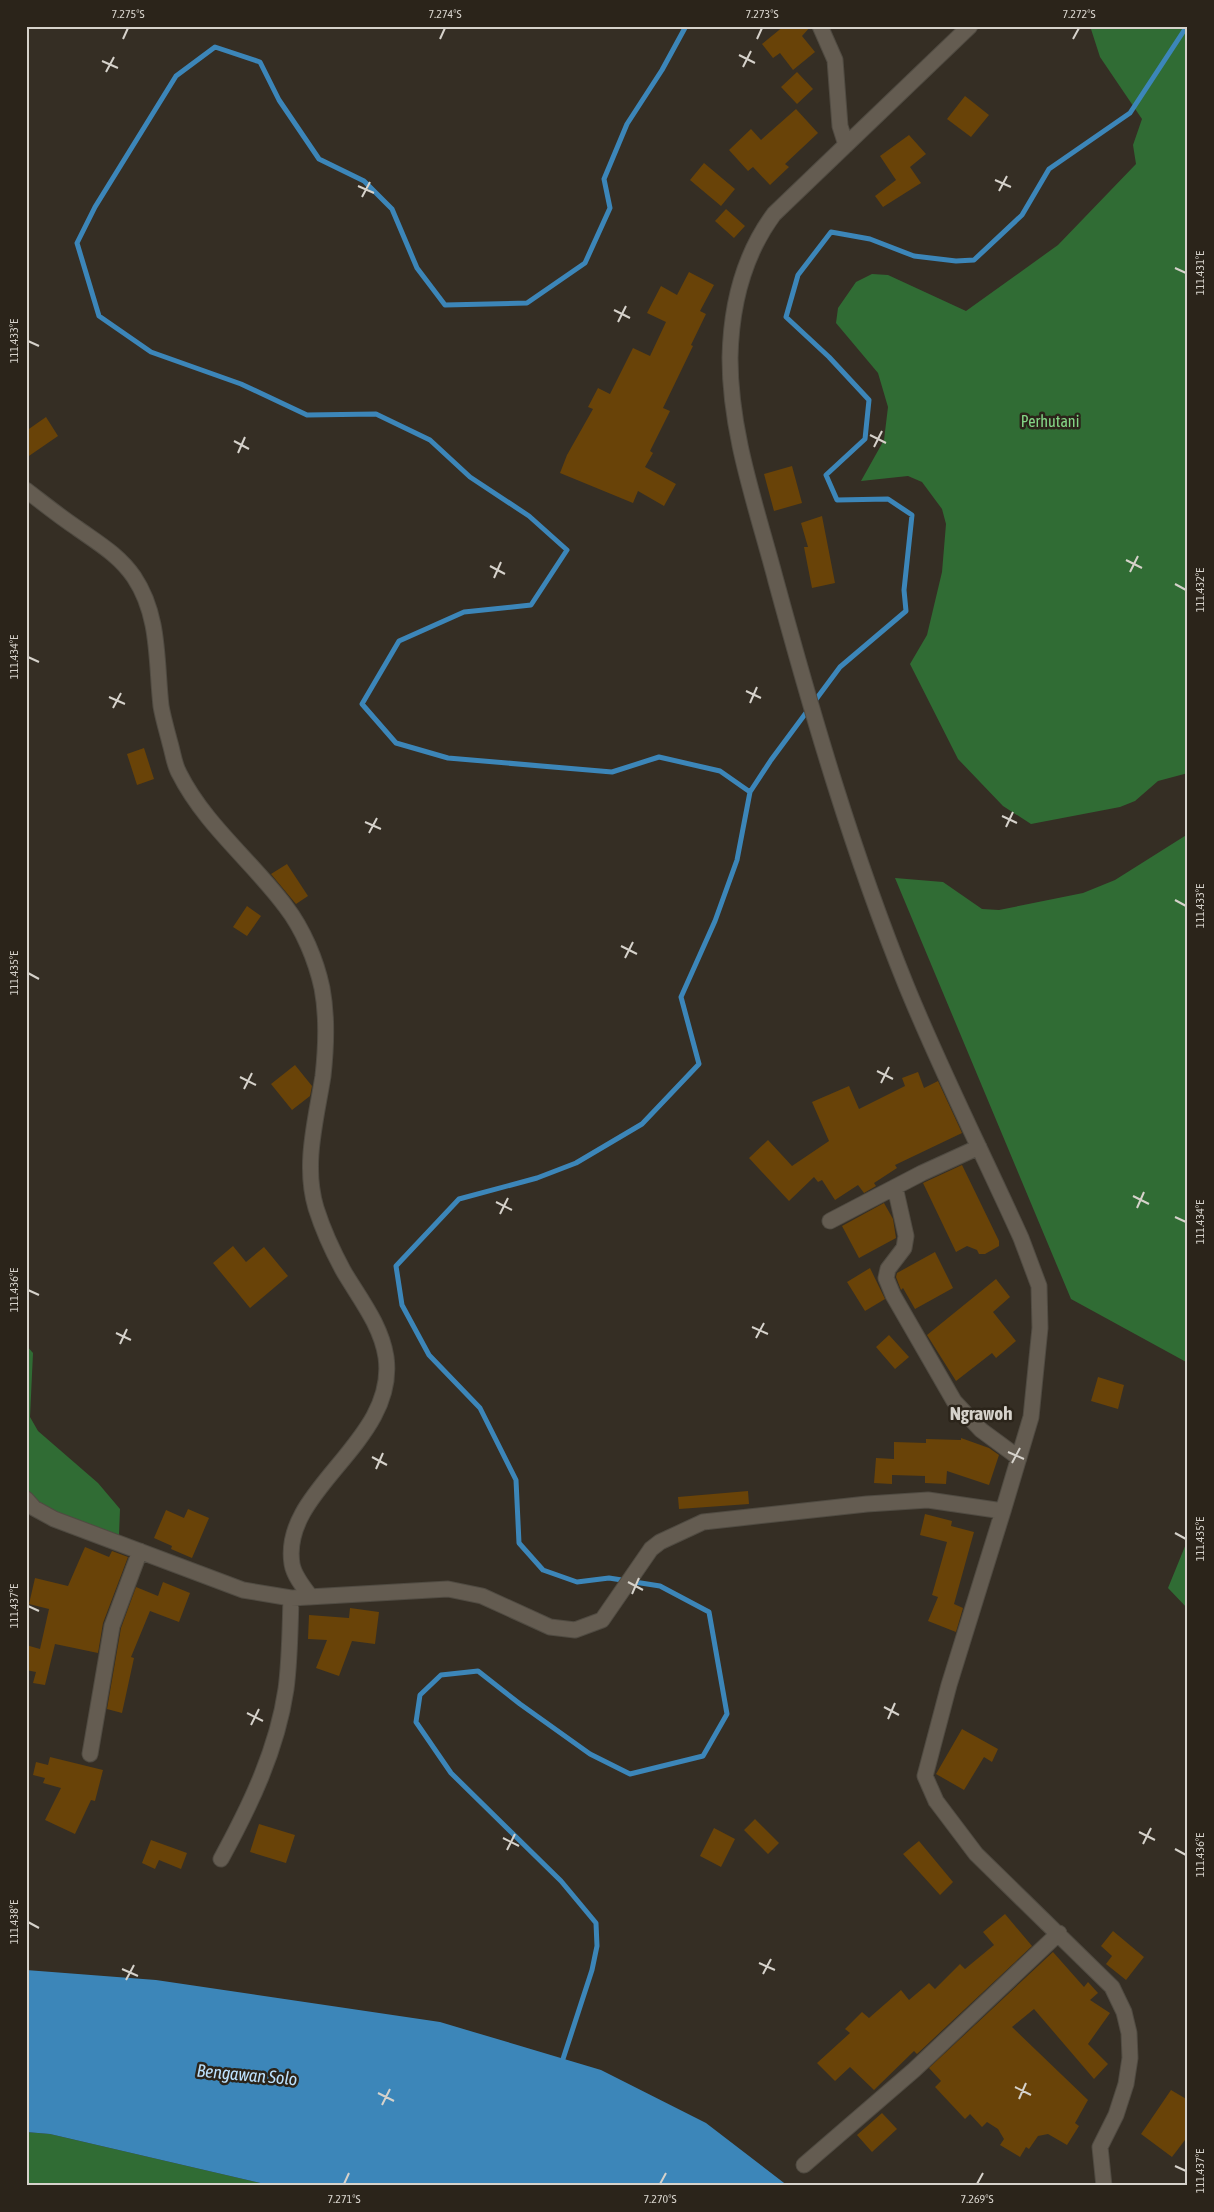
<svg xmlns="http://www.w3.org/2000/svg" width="1214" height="2212" viewBox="0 0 1214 2212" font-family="'Asap Condensed',sans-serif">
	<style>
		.forest { fill: #306c34 }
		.water { fill: #3c86b9 }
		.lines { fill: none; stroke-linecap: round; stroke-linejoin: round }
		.stream { stroke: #3c86b9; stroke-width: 5 }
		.building { fill: #694308 }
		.minor-casing { stroke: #504b42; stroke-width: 17 }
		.minor { stroke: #645c51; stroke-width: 15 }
		.ticks { fill: none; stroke: #d6d2cb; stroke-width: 2 }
		.labels { text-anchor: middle; stroke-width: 5; stroke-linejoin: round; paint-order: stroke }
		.park-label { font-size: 16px; fill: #85d787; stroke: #2b241a }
		.water-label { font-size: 18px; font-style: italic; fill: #bde2fe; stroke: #2b241a }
		.quarter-label { font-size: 19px; font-weight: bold; fill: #d6d2cb; stroke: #2b241a }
		.neatline { fill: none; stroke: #d6d2cb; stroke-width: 2 }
		.ticks-label { font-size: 12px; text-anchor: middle; fill: #d6d2cb }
	</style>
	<rect width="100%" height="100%" fill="#352e24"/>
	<!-- forest -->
	<path class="forest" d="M1090,26H1188V773L1158,781L1135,801L1120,807L1031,824L1003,806L958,759L910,664L927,635L942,572L946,524L942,509L922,482L908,476L861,481L884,440L888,407L878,373L836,323L838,308L856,282L872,274L888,275L966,311L1058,245L1136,164L1133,145L1142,119L1100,57Z
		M1188,834V1363L1071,1299L895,878L943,882L982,909L999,910L1083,893L1115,880Z
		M26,1345L33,1353L30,1417L38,1431L98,1483L120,1509L119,1535L57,1512L39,1502L26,1488Z
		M1188,1539V1609L1168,1588Z
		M26,2132L50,2134L273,2186H26Z"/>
	<!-- water -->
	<path class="water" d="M26,1970L156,1980L440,2022L601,2070L706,2123L788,2186H273L50,2134L26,2132Z"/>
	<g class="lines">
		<!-- stream -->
		<path class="stream" d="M686,26L662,70L627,124L604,179L610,208L585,263L527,303L445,305L417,268L392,209L364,181L319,159L279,100L260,62L215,47L176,76L95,207L77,243L99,316L151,352L241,384L307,415L376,414L430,440L470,477L529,516L567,550L531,605L464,612L399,641L362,704L396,743L448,758L612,772L659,757L720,771L750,792
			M563,2059L592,1970L597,1946L596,1923L561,1881L451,1773L416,1722L420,1695L441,1675L478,1671L520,1704L590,1754L630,1774L703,1756L727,1714L709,1612L660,1586L609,1578L577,1582L543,1570L519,1543L516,1480L480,1408L429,1355L402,1305L396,1266L459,1199L537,1178L576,1163L642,1124L699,1064L681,997L715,921L737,860L750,792L771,760L840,667L906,611L904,590L912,515L888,499L837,500L826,475L865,439L869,400L829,357L786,317L798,275L831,232L870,239L914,256L956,261L974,260L1022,215L1049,169L1130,113L1187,26"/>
	</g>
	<!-- building -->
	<path class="building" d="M784,26H811L802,36L815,52L793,70L780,53L773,58L762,44Z
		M797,72L813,89L797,104L781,87Z
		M965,96L989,115L971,137L947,119Z
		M796,109L818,133L785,164L789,167L770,185L753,167L748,171L729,150L751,129L761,140Z
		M909,135L926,154L910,167L921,183L883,207L875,196L896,180L880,156Z
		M704,163L735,189L721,206L690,180Z
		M726,209L745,226L734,238L715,221Z
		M689,272L714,285L700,311L706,314L691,345L693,346L663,408L670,411L650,451L653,453L645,467L676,484L664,506L638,491L633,503L560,473L567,455L593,409L588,407L598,388L610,394L633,348L650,356L666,322L647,313L661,286L677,295Z
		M46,417L58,436L26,458V431Z
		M792,466L802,503L774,511L764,474Z
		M822,516L835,583L812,588L804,547H808L801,523Z
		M144,748L154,779L137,785L127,754Z
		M287,864L308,896L296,904L271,874Z
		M247,906L261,916L247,936L233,927Z
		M295,1065L312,1086L310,1096L292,1110L271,1084Z
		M918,1072L924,1088L938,1081L962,1133L895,1165L897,1168L874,1183L876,1186L864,1193L858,1185L835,1200L822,1180L818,1182L814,1177L789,1201L749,1158L768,1140L792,1166L829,1141L812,1102L849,1086L859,1109L905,1086L902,1078Z
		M962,1165L999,1241V1246L985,1254H979L977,1250L967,1246L956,1252L923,1183Z
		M884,1203L893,1219L896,1238L859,1258L842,1226Z
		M233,1246L246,1262L264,1247L288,1276L250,1308L213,1263Z
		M935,1252L953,1288L915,1309L903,1288L901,1290L896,1277L897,1273Z
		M870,1268L885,1299L865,1311L847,1282Z
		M996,1279L1010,1297L993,1312L1016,1341L996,1358L992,1353L956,1381L927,1335Z
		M889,1335L909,1357L895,1369L876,1347Z
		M1098,1377L1124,1385L1118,1409L1091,1401Z
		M961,1438L989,1448L999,1455L989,1485L947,1471L946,1484L925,1483V1476L892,1475V1484L874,1483L876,1458L894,1459V1442L926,1443V1439L961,1440Z
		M748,1491L749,1504L679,1509L678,1497Z
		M188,1509L209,1518L192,1558L171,1549L172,1546L154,1538L166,1510L184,1518Z
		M925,1514L952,1521L951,1526L974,1532L954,1604L963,1608L956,1632L928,1621L938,1597L932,1595L947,1542L920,1535Z
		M85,1547L109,1557L112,1551L128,1557L103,1623L98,1653L55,1644L45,1685L33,1683L36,1672L26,1670V1645L40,1649L49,1609L29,1604L35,1578L68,1586Z
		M163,1582L190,1593L179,1622L150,1611L131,1657L134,1658L122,1713L107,1709L121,1628L136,1587L158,1596Z
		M350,1608L379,1612L375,1644L352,1641L339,1676L316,1668L327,1640L308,1639L309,1615L349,1618Z
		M962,1729L998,1749L992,1762L984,1757L964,1790L936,1774Z
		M50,1757L103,1770L95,1801L91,1800L75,1834L45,1820L61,1788L43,1783L45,1778L33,1775L36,1762L48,1765Z
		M755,1819L779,1843L768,1854L744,1830Z
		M259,1824L295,1835L286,1863L250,1852Z
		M714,1828L735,1839L721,1867L700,1856Z
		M151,1840L187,1853L181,1869L159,1860L155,1869L142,1863Z
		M919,1841L953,1882L940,1895L903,1854Z
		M1005,1914L1032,1946L917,2054L914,2051L874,2090L850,2067L835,2081L817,2063L850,2033L845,2029L862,2012L869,2018L901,1990L909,2000L929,1983L935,1989L960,1964L965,1969L994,1945L983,1932Z
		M1113,1931L1144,1957L1126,1980L1106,1964L1112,1956L1101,1946Z
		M1053,1952L1084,1987L1088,1982L1098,1993L1090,2000L1110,2013L1088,2044L1108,2064L1094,2079L1034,2009L1012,2027L1088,2100L1075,2123L1079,2126L1067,2145L1048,2134L1038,2136L1029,2149L1026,2147L1020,2157L1000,2145L1004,2139L998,2129L987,2122L982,2127L970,2114L965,2119L935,2087L941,2081L929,2068Z
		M1171,2090L1188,2100V2136L1172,2157L1141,2134Z
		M882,2113L897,2129L872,2152L857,2135Z"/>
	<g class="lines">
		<defs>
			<path id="minor" d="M820,26L835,60L840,126L846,145
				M970,26L774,214C743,256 731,306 730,358C730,435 757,508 776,581C813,717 853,854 906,985C941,1071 983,1154 1021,1238L1039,1286L1040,1328L1031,1417L1003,1511
				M26,490C43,503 59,516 77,528C98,543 119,555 134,577C160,616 156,661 161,706C163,718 167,731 170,743C173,753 174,764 179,773C205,825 252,861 286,907C303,929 316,960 322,988C327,1014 326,1049 323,1076C316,1120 303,1165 316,1208C323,1230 333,1252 344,1272C360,1299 381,1325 386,1357C398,1442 280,1489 292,1564C294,1576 304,1588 311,1597
				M895,1187L906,1236L904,1248L888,1269L886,1278L893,1295L954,1401L981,1430L1019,1458
				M830,1221L922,1173L979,1147
				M26,1499L34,1508L54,1519L243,1590L291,1598L448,1589L482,1596L550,1627L575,1630L602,1620L651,1549L660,1542L703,1522L867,1504L928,1500L1003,1511L949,1685L925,1776L936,1801L976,1854L1112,1987L1124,2012L1129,2033L1130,2058L1126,2084L1116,2115L1100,2147L1104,2186
				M90,1754L112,1626L140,1551
				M221,1859C250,1806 277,1750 286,1689C290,1659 290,1628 291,1598
				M804,2165L914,2070L1059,1933"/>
		</defs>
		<!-- minor casing -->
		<use href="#minor" class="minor-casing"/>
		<!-- minor -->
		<use href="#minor" class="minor"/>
	</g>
	<!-- ticks -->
	<path class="ticks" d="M123,39L128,28M440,39L445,28M757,39L762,28M1073,39L1079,28M739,55L755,63M102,61L118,68M743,67L751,51M106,72L114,57M995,180L1011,187M358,186L374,193M999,191L1007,176M362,197L370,182M1175,268L1186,273M614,310L630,318M618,322L626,306M28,341L39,346M870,435L886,443M234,441L249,449M874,447L882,431M238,453L245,437M1126,560L1142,568M490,566L505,574M1130,572L1138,556M494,578L501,562M1175,584L1186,590M28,657L39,662M746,691L761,698M109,697L125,704M750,703L757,687M113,708L121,693M1002,816L1017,823M365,822L381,829M1006,827L1013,812M369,833L377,818M1175,900L1186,906M621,946L637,954M625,958L633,942M28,973L39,979M877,1071L893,1079M240,1077L256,1085M881,1083L889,1067M244,1089L252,1073M1133,1196L1149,1204M496,1202L512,1210M1137,1208L1144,1192M500,1214L508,1198M1175,1217L1186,1222M28,1290L39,1295M752,1327L768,1334M116,1333L131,1340M756,1338L764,1323M120,1344L127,1329M1008,1452L1024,1459M372,1457L387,1465M1012,1463L1020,1448M376,1469L383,1453M1175,1533L1186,1539M628,1582L643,1590M632,1594L639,1578M28,1606L39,1611M884,1707L899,1715M247,1713L263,1721M888,1719L895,1703M251,1725L259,1709M1139,1832L1155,1840M503,1838L519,1846M1143,1844L1151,1828M1175,1849L1186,1855M507,1850L515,1834M28,1922L39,1928M759,1963L775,1970M122,1969L138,1976M763,1974L771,1959M126,1980L134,1965M1015,2087L1031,2095M378,2093L394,2101M1019,2099L1026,2083M382,2105L390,2089M1175,2166L1186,2171M344,2184L349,2173M660,2184L666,2173M977,2184L983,2173"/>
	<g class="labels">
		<!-- park labels -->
		<g class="park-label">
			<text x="1050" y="427">Perhutani</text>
		</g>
		<!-- water labels -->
		<g class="water-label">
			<text transform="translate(247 2075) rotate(5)" y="6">Bengawan Solo</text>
		</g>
		<!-- quarter labels -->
		<g class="quarter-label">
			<text x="981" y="1420">Ngrawoh</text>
		</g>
	</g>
	<!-- border -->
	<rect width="1214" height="2212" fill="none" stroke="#2b241a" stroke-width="55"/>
	<rect x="28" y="28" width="1158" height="2156" class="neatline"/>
	<g class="ticks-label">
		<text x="128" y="18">7.275°S</text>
		<text x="445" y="18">7.274°S</text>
		<text x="762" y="18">7.273°S</text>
		<text x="1079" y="18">7.272°S</text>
		<text transform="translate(1200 273) rotate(-90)" y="4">111.431°E</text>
		<text transform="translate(14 341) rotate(-90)" y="4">111.433°E</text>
		<text transform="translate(1200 590) rotate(-90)" y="4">111.432°E</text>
		<text transform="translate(14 657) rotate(-90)" y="4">111.434°E</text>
		<text transform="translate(1200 906) rotate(-90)" y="4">111.433°E</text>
		<text transform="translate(14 973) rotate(-90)" y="4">111.435°E</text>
		<text transform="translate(1200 1222) rotate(-90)" y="4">111.434°E</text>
		<text transform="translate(14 1290) rotate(-90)" y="4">111.436°E</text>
		<text transform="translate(1200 1539) rotate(-90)" y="4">111.435°E</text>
		<text transform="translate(14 1606) rotate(-90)" y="4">111.437°E</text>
		<text transform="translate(1200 1855) rotate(-90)" y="4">111.436°E</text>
		<text transform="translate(14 1922) rotate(-90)" y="4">111.438°E</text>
		<text transform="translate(1200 2171) rotate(-90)" y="4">111.437°E</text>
		<text x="344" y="2203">7.271°S</text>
		<text x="660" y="2203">7.270°S</text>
		<text x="977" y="2203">7.269°S</text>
	</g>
</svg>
